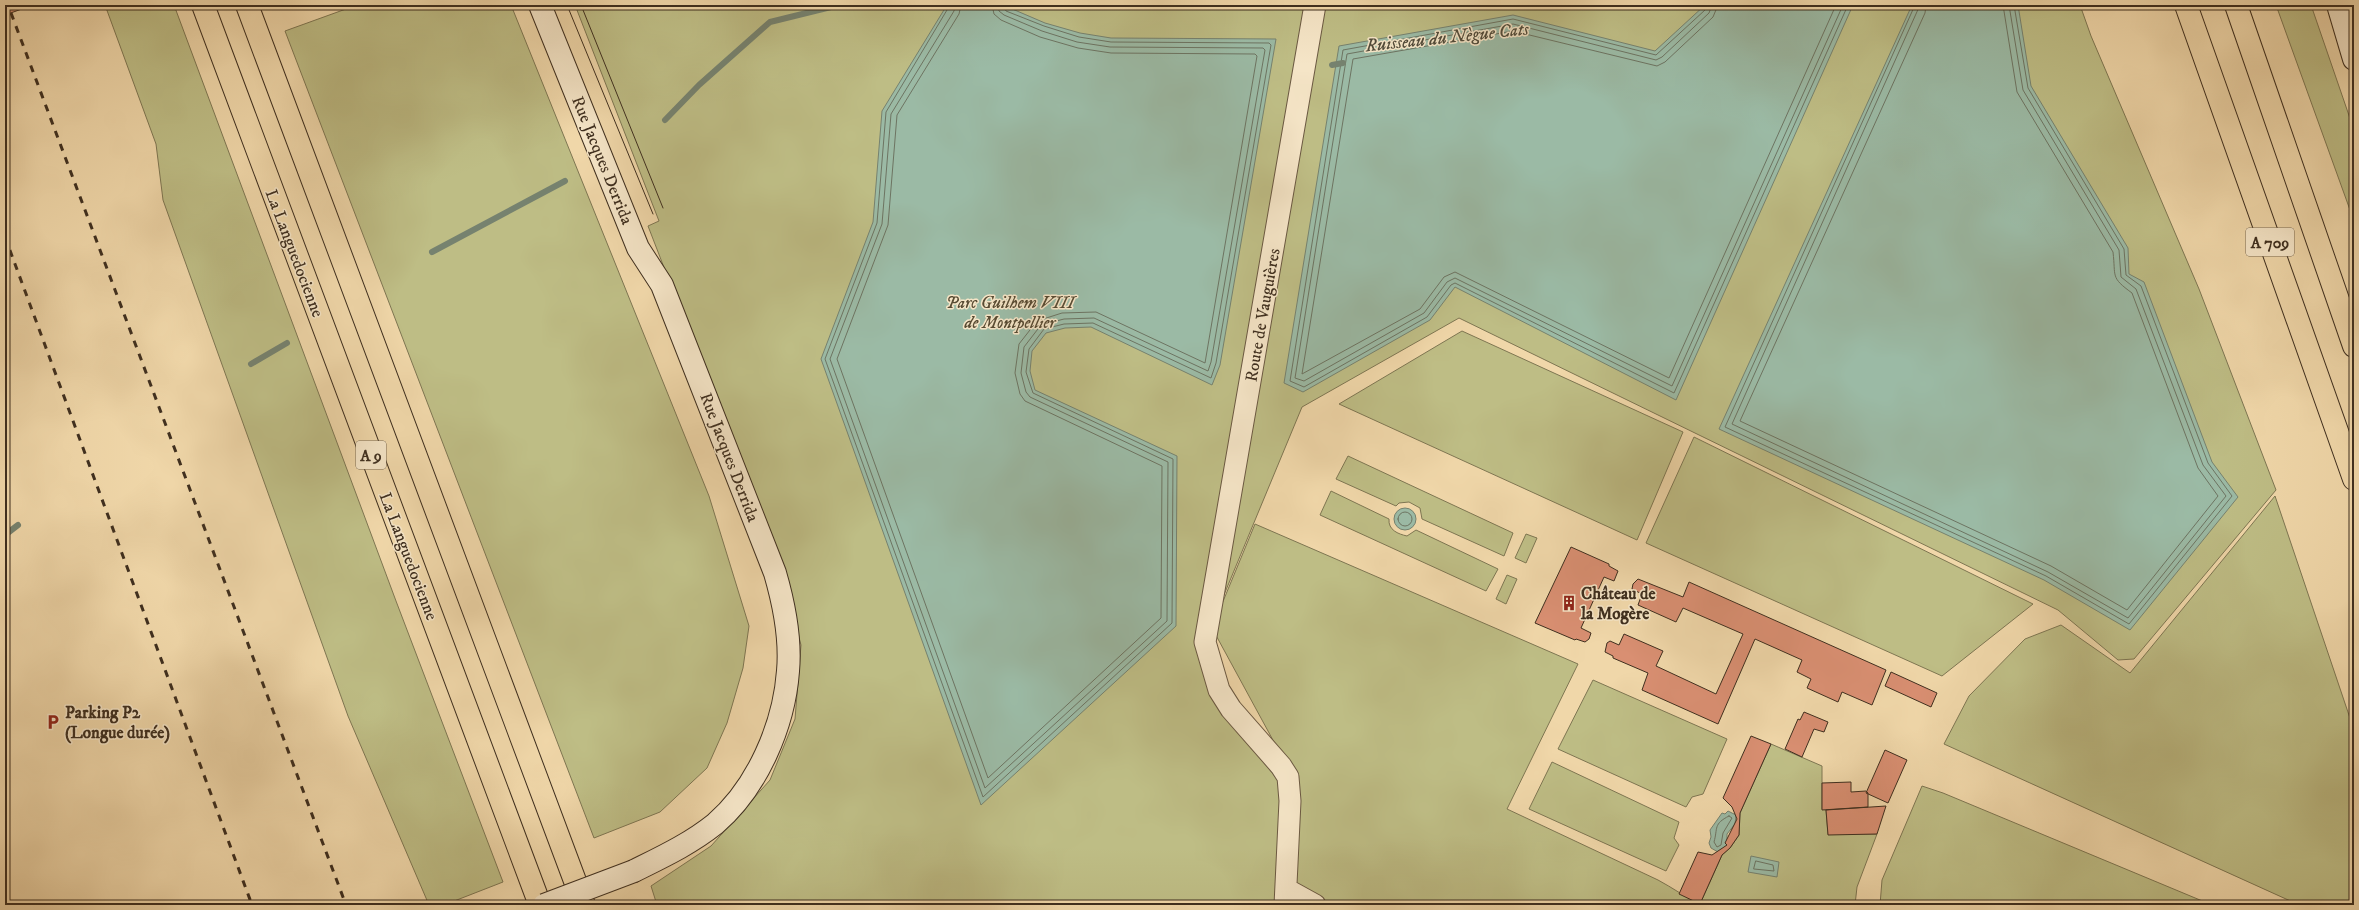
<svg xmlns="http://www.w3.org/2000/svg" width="2359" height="910" viewBox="0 0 2359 910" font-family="'IM FELL DW Pica',serif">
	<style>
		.green { fill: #bebd85; stroke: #7e7652 }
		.water { fill: #9bbaa5; stroke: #76826f }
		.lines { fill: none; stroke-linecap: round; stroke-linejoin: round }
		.shore { stroke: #6d7462; stroke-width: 1 }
		.stream { stroke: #76826f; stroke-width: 6 }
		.building { fill: #d98f72; stroke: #3f2f1f }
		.street-casing { stroke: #6b5942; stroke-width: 23 }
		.secondary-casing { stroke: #3f2f1f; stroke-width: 24 }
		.highway-casing { stroke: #3f2f1f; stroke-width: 24 }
		.street { stroke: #f5e5c7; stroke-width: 21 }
		.secondary { stroke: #f5e5c7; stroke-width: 22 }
		.highway { stroke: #f0d7a9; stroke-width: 22 }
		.tram { stroke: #3f2f1f; stroke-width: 1 }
		.rail { stroke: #3f2f1f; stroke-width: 3; stroke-dasharray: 7 7; stroke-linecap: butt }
		.secondary-bridge-casing { stroke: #3f2f1f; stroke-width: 24; stroke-linecap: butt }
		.secondary-bridge { stroke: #f5e5c7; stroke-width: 22 }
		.labels { text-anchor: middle; stroke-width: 3; stroke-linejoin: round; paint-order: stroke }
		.shield { fill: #f5e5c7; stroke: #766651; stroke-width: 1 }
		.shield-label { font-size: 16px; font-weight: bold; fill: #3f2f1f }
		.street-label { font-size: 17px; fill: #3f2f1f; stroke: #f5e5c7 }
		.park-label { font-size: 17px; font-style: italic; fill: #584b33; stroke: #f5e5c7 }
		.poi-label { font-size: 17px; font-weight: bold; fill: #3f2f1f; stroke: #f5e5c7; text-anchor: start }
		.water-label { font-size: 18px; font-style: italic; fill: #514b3a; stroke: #f5e5c7 }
	</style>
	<rect width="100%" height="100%" fill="#f0d7a9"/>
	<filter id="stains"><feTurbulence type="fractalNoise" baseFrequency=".005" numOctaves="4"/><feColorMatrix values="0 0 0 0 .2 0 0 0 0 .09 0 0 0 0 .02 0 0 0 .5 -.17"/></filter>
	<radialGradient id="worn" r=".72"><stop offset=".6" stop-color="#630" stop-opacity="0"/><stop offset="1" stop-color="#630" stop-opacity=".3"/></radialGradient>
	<!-- green -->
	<path class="green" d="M105,5H174L396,601L503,882L444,905H429L348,716L163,200L156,144Z
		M357,5H511L709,496L749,626L743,668L727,723L707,768L660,812L594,838L285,31Z
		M575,5H2080L2091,36L2199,289L2276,490L2134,659L2118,660L2058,610L1459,318L1302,407L1209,631L1226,681L1263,761L1283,787L1278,905H657L651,886L711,846L770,780L795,719L801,645L783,575L648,226L659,221Z
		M2276,5H2311L2354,130V221Z
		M1462,331L1683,432L1637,540L1339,404Z
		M1694,437L2033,604L1942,676L1646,543Z
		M1348,456L1513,533L1504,556L1422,519L1420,508L1409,502L1399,503L1396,506L1336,479Z
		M1331,491L1389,519C1388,530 1398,534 1407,536L1416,530L1498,569L1486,591L1320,515Z
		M2275,496L2354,730V905L2297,904L1944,744L1969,696L2025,639L2061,625L2130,673Z
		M1255,524L1578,664L1507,809L1658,880C1673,888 1685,897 1700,904L1722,855L1730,848L1739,835L1740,813L1771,744L1822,766V809L1826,810L1828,834H1877L1857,887L1855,905H1315L1289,890L1293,777L1212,628Z
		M1526,534L1537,538L1526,563L1515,558Z
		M1507,575L1517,579L1506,604L1496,599Z
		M1593,680L1727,739L1703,794L1692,797L1686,807L1558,749Z
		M1552,762L1679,822L1674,838L1679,845L1666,871L1529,809Z
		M1922,786L1943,793L2212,905H1880L1882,880Z"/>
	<!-- water -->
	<path class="water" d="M947,5H1003L1045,23L1080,33L1111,38L1276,39L1220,365L1212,385L1091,327L1065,328L1046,333L1032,351L1030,371L1035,390L1177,456L1176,626L981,805L821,359L873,222L882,111Z
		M1705,5H1853L1676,400L1455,287L1430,320L1303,392L1284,383L1339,46L1513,15L1655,51Z
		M1912,5H2018L2031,86L2128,248L2129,274L2144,282L2212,462L2238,497L2130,630L2044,580L1719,429Z
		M1394 519a11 11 0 1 1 22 0a11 11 0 1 1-22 0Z
		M1728,811L1736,815L1735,824L1727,834V845L1718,852L1711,848L1709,843L1711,837L1710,830L1722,813L1725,814Z
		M1751,856L1779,862L1777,877L1748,872Z"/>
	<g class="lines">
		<!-- shore -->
		<path class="shore" d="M950,5L886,112L877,223L825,359L983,797L1172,623L1173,459L1033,393L1026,372L1029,349L1044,329L1064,324L1093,323L1211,378L1216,363L1271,45L1269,43L1111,42L1079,37L1044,26L1006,11L1003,5
			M955,5L954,11L891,114L882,224L830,359L985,788L1167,621L1168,462L1030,397L1026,392L1021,373L1024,347L1041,325L1064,319L1094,318L1208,371L1211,362L1265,50L1263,48L1110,47L1077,42L1042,31L1004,15L999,11L998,5
			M961,5L959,14L897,115L888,225L837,359L988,778L1161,618L1162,466L1025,401L1020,394L1015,373L1019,344L1037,321L1062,313L1096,312L1205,363L1257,56L1255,54L1111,53L1078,48L1040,37L1001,20L994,14L992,5
			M1707,5L1705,10L1656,55L1513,19L1343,50L1290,381L1304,387L1427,317L1451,285L1455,283L1674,393L1848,5
			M1712,5L1709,13L1662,57L1656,60L1513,24L1347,54L1295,378L1304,381L1424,313L1447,282L1455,278L1672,386L1843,5
			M1718,5L1713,17L1665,62L1657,66L1513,31L1353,59L1302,374L1420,309L1444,277L1455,272L1669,378L1836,5
			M1915,5L1725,427L2046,576L2129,624L2232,496L2208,463L2141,286L2126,275L2124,249L2028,88L2014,5
			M1920,5L1732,424L2048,572L2128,618L2226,496L2203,465L2136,289L2121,277L2119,250L2023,90L2009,5
			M1926,5L1925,13L1740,421L2051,566L2127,610L2218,496L2198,468L2132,293C2110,277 2116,277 2113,252L2017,92L2003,5
			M1398 519a7 7 0 1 1 14 0a7 7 0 1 1-14 0Z
			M1729,816L1732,818L1723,833L1721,845L1717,847L1714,842C1718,828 1713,824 1729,816Z
			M1756,861L1773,865L1774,871L1754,869Z"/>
		<!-- stream -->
		<path class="stream" d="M1332,65L1343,63
			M665,120L699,85L770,22L839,5
			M432,252L565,181
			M251,364L287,343
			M5,535L18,525"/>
	</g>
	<!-- building -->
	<path class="building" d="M5,5H33L5,15Z
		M1571,547L1609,564V566L1618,571L1614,581L1604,577L1581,628L1591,633L1589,639L1585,642L1576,639L1575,640L1535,623Z
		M1638,579L1683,597L1689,582L1886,670L1872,705L1842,692L1838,702L1807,688L1811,679L1797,672L1802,660L1755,639L1718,724L1642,690L1648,673L1613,658V656L1605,652L1607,643L1610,641L1619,645L1624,634L1663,651L1656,666L1716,694L1743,634L1683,608L1676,622L1638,605L1642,594L1632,589L1633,584Z
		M1891,672L1937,693L1931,707L1885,686Z
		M1804,712L1828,722L1824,732L1814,729L1802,757L1785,749L1798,719L1800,720Z
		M1751,736L1771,744L1740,813L1739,835L1730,848L1722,855L1700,904L1679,894L1698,852L1712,855L1727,845L1725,843L1737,819L1732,807L1723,798Z
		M1885,750L1907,760L1888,803L1866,793Z
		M1851,782V792L1866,791L1868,793V807L1822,810V783Z
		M1886,806L1877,834L1828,835L1826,810Z"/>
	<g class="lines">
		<defs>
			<path id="street" d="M1286,889L1315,905
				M1285,905L1290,801L1288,777L1281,766L1231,709L1219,690L1205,642L1315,5"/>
			<path id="secondary" d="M540,5L638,248L662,285L775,573C784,604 791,638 788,671C784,726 757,788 715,824C690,844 662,857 634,871
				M2338,5L2354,59"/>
			<path id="highway" d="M203,5L540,905
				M247,5L584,905
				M2186,5L2354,479
				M2236,5L2354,346"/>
		</defs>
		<!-- street casing -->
		<use href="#street" class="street-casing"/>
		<!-- secondary casing -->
		<use href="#secondary" class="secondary-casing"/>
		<!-- highway casing -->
		<use href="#highway" class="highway-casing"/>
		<!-- street -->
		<use href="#street" class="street"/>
		<!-- secondary -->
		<use href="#secondary" class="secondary"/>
		<!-- highway -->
		<use href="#highway" class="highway"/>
		<!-- tram -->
		<path class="tram" d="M567,5L653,214
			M581,5L663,208"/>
		<!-- rail -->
		<path class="rail" d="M11,13L346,905
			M5,237L252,905"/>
		<defs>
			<path id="secondary-bridge" d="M544,905L634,871"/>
		</defs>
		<!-- secondary-bridge casing -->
		<use href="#secondary-bridge" class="secondary-bridge-casing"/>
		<!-- secondary-bridge -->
		<use href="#secondary-bridge" class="secondary-bridge"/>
	</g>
	<!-- icons -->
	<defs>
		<symbol id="building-bare" viewBox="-9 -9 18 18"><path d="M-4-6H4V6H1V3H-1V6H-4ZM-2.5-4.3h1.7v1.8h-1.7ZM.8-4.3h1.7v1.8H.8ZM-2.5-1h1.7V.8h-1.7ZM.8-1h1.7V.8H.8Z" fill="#8f2418" stroke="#f5e5c7" stroke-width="2.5" paint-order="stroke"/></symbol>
		<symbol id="parking-bare" viewBox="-9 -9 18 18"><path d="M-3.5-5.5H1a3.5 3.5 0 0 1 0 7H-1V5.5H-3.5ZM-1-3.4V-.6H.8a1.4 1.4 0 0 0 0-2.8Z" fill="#8f2418" stroke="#f5e5c7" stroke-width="2.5" paint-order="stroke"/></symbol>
	</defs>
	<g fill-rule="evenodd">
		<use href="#building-bare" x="1558" y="592" width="22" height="22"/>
		<use href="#parking-bare" x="42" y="711" width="22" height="22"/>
	</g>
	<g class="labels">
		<!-- shield labels -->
		<g class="shield">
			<rect x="2246" y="228" width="48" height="28" rx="3"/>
			<rect x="356" y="441" width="30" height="28" rx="3"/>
		</g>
		<g class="shield-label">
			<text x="2270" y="248">A 709</text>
			<text x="371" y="461">A 9</text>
		</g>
		<!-- street labels -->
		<g class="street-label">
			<text transform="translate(603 160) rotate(68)" y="6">Rue Jacques Derrida</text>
			<text transform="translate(295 253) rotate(69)" y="6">La Languedocienne</text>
			<text transform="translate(1262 315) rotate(-80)" y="6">Route de Vauguières</text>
			<text transform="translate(730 457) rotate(69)" y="6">Rue Jacques Derrida</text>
			<text transform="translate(409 556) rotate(69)" y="6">La Languedocienne</text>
		</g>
		<!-- park labels -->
		<g class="park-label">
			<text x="1010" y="308">Parc Guilhem VIII<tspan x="1010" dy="20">de Montpellier</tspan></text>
		</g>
		<!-- poi labels -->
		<g class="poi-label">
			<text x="1581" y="599">Château de<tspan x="1581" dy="20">la Mogère</tspan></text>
			<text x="65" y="718">Parking P2<tspan x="65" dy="20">(Longue durée)</tspan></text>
		</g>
		<!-- water labels -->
		<g class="water-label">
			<text transform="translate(1447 37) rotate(-6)" y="6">Ruisseau du Nègue Cats</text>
		</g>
	</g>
	<!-- margin -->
	<rect width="2359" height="910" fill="none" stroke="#f0d7a9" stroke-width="20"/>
	<rect x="6" y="6" width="2347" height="898" fill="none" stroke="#3f2f1f" stroke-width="2"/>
	<rect x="10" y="10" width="2339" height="890" fill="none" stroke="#3f2f1f"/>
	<rect width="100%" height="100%" filter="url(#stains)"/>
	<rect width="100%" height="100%" fill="url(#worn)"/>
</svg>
